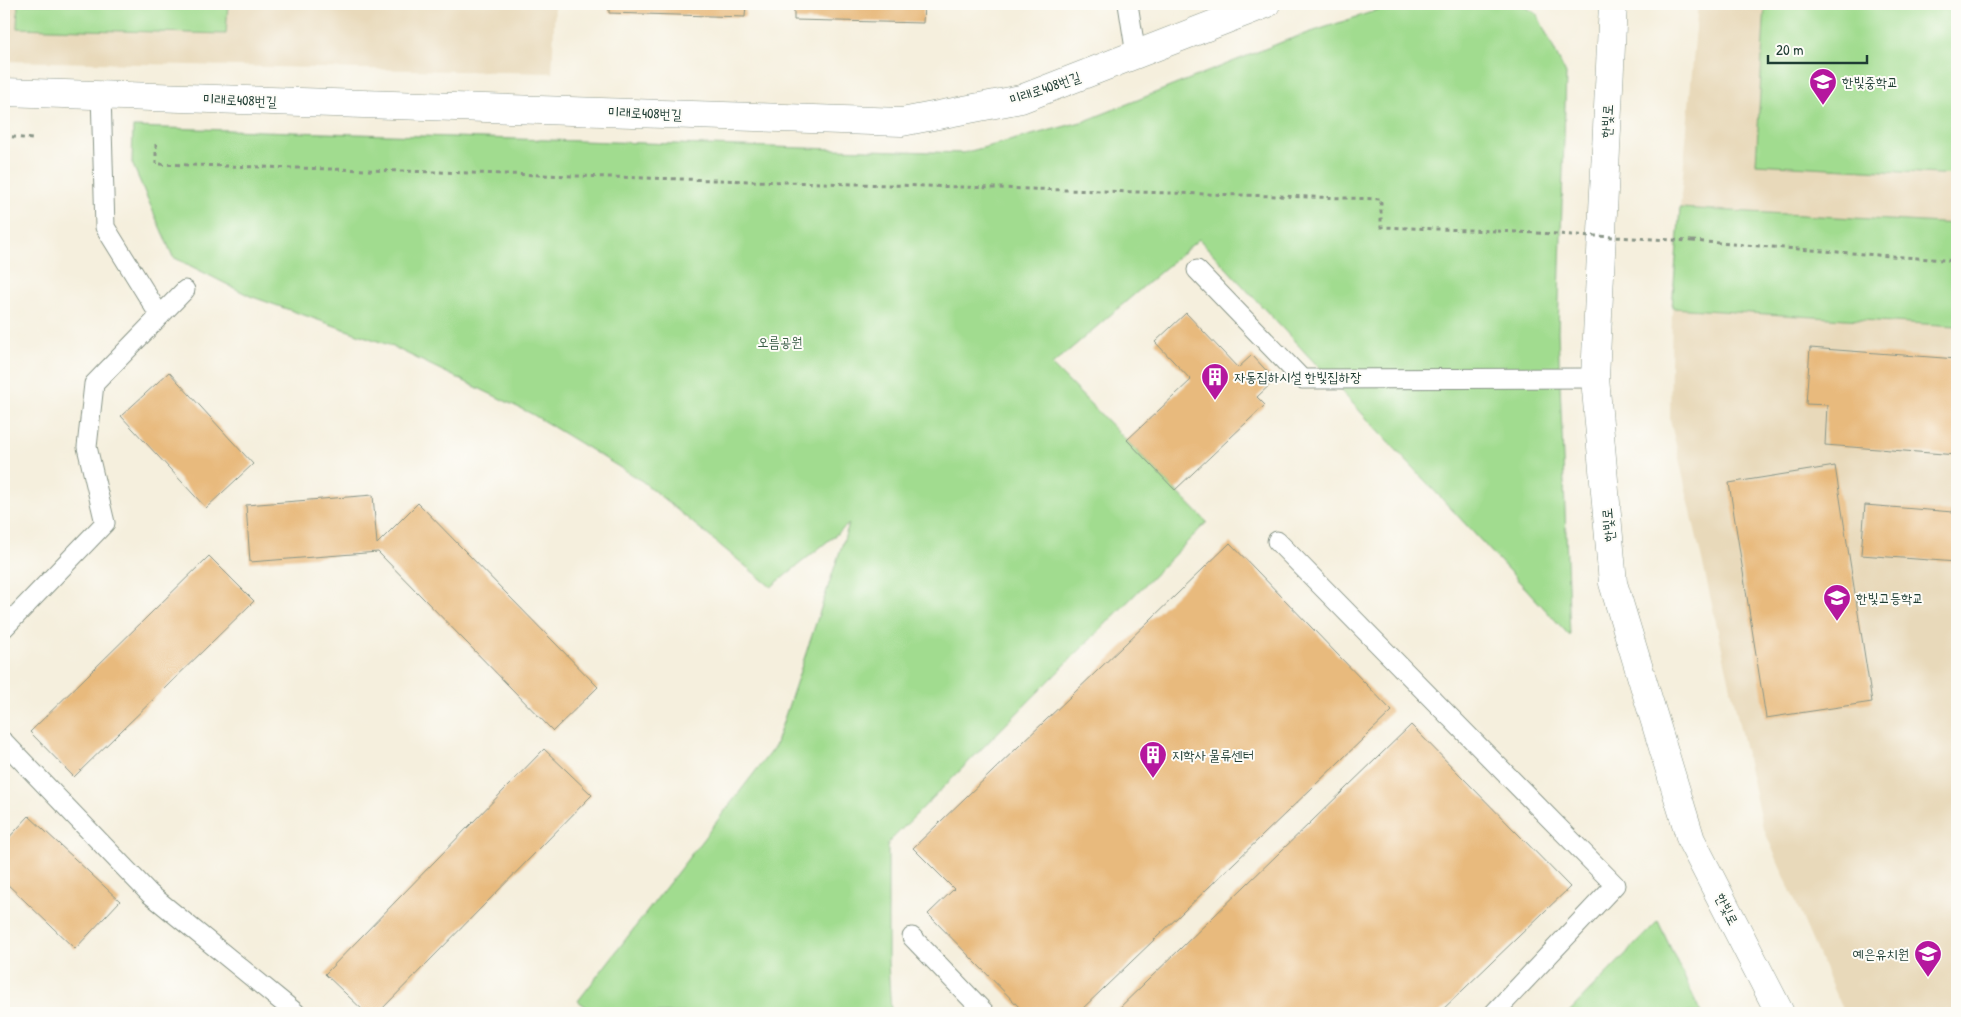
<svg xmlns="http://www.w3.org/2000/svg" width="1961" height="1017" viewBox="0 0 1961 1017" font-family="'Patrick Hand','Poor Story',sans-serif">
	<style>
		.built { fill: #e8d9ba }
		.green { fill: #a1dc8f; stroke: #608c62 }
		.building { fill: #e8ba7d }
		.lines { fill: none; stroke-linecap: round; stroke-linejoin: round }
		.lane-casing { stroke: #8a9688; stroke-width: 21 }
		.street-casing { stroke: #8a9688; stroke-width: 29 }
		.path { stroke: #8a9688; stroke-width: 3; stroke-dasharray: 4 4; stroke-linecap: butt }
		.lane { stroke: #fff; stroke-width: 19 }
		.street { stroke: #fff; stroke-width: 28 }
		.path-bridge { stroke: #8a9688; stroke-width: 3; stroke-dasharray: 4 4; stroke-linecap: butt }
		.labels { text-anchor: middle; stroke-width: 4; stroke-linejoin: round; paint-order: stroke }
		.poi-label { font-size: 14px; fill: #1f3d34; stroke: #fdfcf7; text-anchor: start }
		.street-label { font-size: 14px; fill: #1f3d34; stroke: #fdfcf7 }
		.park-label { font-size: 14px; fill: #395d46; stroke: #fdfcf7 }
	</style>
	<rect width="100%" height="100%" fill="#fdfcf7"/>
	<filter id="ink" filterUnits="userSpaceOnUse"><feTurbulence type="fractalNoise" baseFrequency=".02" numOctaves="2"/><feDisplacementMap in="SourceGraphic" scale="10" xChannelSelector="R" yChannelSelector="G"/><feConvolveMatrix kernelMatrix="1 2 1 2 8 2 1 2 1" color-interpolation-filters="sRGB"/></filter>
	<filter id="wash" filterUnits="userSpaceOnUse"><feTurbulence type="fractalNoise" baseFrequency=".0096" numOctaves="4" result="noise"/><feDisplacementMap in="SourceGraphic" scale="20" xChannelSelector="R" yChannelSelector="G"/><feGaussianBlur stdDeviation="1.12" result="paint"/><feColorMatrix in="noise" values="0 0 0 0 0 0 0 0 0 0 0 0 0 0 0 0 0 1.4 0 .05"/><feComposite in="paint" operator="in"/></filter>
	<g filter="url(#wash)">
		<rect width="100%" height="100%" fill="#f5efdd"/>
		<!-- built -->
		<path class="built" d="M4,4H555L552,73L4,61Z
			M1698,4H1957V224L1680,208Z
			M1672,308L1957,326V1013H1845L1840,1005L1762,825L1670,419Z"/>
		<!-- green -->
		<path class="green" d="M18,4H228L226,34L17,28Z
			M1396,4H1521L1537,14L1566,74L1558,332L1570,636L1199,239L1052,365L1207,522L888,843V963L891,1013H595L578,1001L775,746L849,524L771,587L642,481L532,414L389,345L250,296L173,257L132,163L133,127L963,153L1085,121L1287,40Z
			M1765,4H1957V175L1756,164Z
			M1680,208L1957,224V326L1672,308Z
			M1658,921L1701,1013H1568Z"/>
		<g id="blocks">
			<!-- building -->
			<path class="building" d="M609,4H746L745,17L609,13Z
				M794,4H924L923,23L794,20Z
				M1186,313L1238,368L1252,355L1275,380L1257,397L1265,405L1175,490L1127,440L1191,380L1155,342Z
				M1810,348L1957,359V455L1825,445L1827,405L1806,404Z
				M169,372L253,464L206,508L121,416Z
				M1835,466L1872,702L1766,718L1729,483Z
				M1956,476L1957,562L1861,555L1865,505L1953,512Z
				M373,495L377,544L418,503L598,687L553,731L378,552L250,562L246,505Z
				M1230,543L1392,711L1078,1013H1025L928,914L954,889L913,848Z
				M209,556L254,601L74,777L30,732Z
				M1411,725L1570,887L1439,1013H1114Z
				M544,749L592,795L378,1013H366L325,974Z
				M29,816L120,901L75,949L4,881V843Z"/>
		</g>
	</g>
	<g filter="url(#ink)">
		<use href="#blocks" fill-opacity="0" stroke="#8a9688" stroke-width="1"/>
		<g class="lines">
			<defs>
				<path id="lane" d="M1128,4L1136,55
					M101,95L105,227L160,316
					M1197,270L1302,379L1595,378
					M1277,541L1615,885L1494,1013
					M4,628L105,523L87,447L94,384L185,290
					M4,742L150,894L296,1013
					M912,937L985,1013"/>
				<path id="street" d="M1613,4L1595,378L1613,583L1691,840L1780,1013
					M4,92L902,122L1021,99L1266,4"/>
			</defs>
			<!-- lane casing -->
			<use href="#lane" class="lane-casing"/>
			<!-- street casing -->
			<use href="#street" class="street-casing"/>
			<!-- path -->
			<path class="path" d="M4,136L32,139
				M156,144V164L1381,199V227L1497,231
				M1692,241L1957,261"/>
			<!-- lane -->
			<use href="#lane" class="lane"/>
			<!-- street -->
			<use href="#street" class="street"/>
			<!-- path-bridge -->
			<path class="path-bridge" d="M1497,231L1692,241"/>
		</g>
	</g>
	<!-- icons -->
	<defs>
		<symbol id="school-pin" viewBox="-11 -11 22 30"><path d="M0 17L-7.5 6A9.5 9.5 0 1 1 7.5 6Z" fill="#b5179e" stroke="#fdfcf7"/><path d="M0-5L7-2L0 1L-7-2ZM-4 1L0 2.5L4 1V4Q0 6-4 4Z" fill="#fff"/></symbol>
		<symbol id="building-pin" viewBox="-11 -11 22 30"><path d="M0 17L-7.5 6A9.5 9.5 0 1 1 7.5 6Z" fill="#b5179e" stroke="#fdfcf7"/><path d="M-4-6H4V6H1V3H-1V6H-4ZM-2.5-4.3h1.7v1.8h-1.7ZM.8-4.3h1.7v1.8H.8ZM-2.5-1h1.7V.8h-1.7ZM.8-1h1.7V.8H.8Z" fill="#fff"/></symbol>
	</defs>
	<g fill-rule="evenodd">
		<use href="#school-pin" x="1807" y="66" width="32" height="43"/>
		<use href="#building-pin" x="1199" y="361" width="32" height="43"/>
		<use href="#school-pin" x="1821" y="582" width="32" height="43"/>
		<use href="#building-pin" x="1137" y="739" width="32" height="43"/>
		<use href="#school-pin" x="1912" y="938" width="32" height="43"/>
	</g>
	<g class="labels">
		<!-- poi labels -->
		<g class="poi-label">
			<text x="1842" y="87">한빛중학교</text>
			<text x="1234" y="382">자동집하시설 한빛집하장</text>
			<text x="1856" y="603">한빛고등학교</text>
			<text x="1172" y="760">지학사 물류센터</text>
			<text x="1909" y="959" text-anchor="end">예은유치원</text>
		</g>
		<!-- street labels -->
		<g class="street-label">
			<text transform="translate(1045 88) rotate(-19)" y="5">미래로408번길</text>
			<text transform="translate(240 100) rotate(2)" y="5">미래로408번길</text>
			<text transform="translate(645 113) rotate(2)" y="5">미래로408번길</text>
			<text transform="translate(1607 121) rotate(-87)" y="5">한빛로</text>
			<text transform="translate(1608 525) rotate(-95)" y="5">한빛로</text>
			<text transform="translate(1727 909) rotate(63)" y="5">한빛로</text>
		</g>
		<!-- park labels -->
		<g class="park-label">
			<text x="780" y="347">오름공원</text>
		</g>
	</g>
	<!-- margin -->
	<rect width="1961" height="1017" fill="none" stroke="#fdfcf7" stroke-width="20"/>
	<!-- scale -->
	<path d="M1768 55v8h99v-8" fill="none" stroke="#1f3d34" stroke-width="2.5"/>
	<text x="1776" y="55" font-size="15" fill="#1f3d34" stroke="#fdfcf7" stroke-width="4" paint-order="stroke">20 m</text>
</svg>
